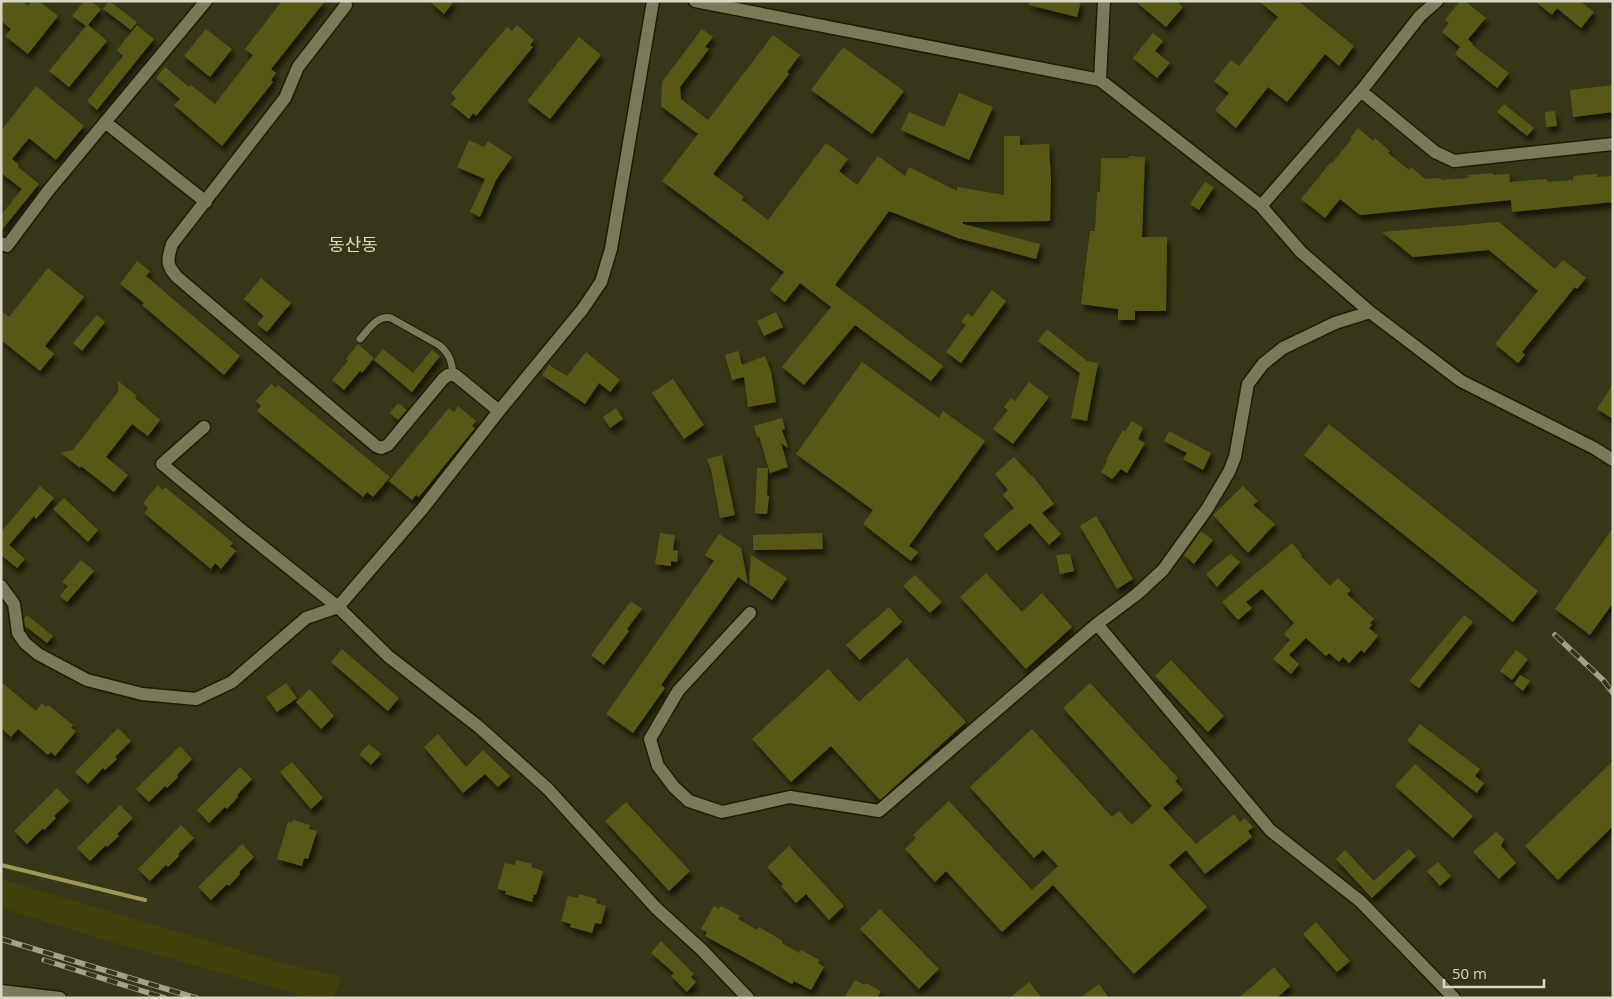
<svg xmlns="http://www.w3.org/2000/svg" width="1614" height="999" viewBox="0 0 1614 999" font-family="'Open Sans','Noto Sans KR',sans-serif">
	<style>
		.green { fill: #41410c }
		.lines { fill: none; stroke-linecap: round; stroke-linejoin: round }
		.stream { stroke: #999856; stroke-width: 4 }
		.building { fill: #595915; filter: url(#shadow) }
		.service-casing { stroke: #1d1d01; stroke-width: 9 }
		.minor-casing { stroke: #1d1d01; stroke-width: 15 }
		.service { stroke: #797a59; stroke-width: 7 }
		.minor { stroke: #797a59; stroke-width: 12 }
		.rail-casing { stroke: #a2a28d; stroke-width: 5.5 }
		.rail { stroke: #363618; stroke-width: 4; stroke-dasharray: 11; stroke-linecap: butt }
		.labels { text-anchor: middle; stroke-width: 4.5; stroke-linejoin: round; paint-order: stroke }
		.quarter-label { font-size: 18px; fill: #dee0bc; stroke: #363618 }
	</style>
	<defs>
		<filter id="shadow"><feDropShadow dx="3" dy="5.5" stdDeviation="2.5" flood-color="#0009"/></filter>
	</defs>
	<rect width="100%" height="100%" fill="#363618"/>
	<!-- green -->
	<path class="green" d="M1,879L275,961L341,977L333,998H311L115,943L1,908Z"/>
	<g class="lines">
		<!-- stream -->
		<path class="stream" d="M1,865L145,900"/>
	</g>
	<!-- building -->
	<path class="building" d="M1,1H22L28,6L32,1H39L58,16L28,54L5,36L11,29L1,21Z
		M84,1H91L101,9L88,25L107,41L69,87L49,71L86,26L72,16Z
		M109,1L137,22L131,30L103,9Z
		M282,1H325L271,69L276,73L271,80L273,82L222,146L174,105L180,99L156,78L165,67L189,87L191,85L215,104L253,55L245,49Z
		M429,1H454L444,14Z
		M1029,1H1081L1077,17L1029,5Z
		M1135,1H1176L1183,7L1166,27Z
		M1259,1H1298L1354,46L1339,66L1325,54L1287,102L1268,87L1236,128L1215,110L1229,93L1214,81L1231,60L1239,66L1278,17Z
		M1460,1H1465L1486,18L1468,39L1473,44L1472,45L1509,73L1497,88L1455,54L1460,47L1442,32L1449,23L1445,20Z
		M1535,1H1580L1594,12L1581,28L1557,8L1552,15Z
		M137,25L154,39L97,110L87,101L123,56L117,50Z
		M517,25L534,40L530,45L533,47L476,116L473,113L469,119L451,104L456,98L451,93L507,27L512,31Z
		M206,29L232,49L210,77L184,56Z
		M702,29L713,37L705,47L709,49L680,87L681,99L708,120L773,35L800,55L787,72L789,74L713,174L744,197L742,200L768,220L826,143L848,159L839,171L857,185L878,156L905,176L909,167L957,191V187L1004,195V136H1020V145L1049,144L1051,179L1050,221L963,222V224L1040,244L1036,259L958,238L889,211L835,285L943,366L931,381L855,325L804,385L782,367L831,307L800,283L785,302L770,290L784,272L662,181L698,134L661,106L662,82Z
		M1153,33L1163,41L1155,51L1170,63L1157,78L1133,58Z
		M579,37L601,55L550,119L527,101Z
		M843,47L904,91L872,134L811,90Z
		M1613,85V112L1573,117L1570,90Z
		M36,86L84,126L56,160L29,138L12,159L19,165L18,167L39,184L1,231V215L22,189L1,173V131Z
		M959,93L993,107L969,160L901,130L909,112L944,127Z
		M1504,104L1534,128L1527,136L1497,112Z
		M1555,111L1557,126L1546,127L1545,112Z
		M1358,128L1373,141L1375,138L1390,151L1388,153L1409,170L1411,167L1425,179L1441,178V180L1469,178L1468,175L1493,173V175L1509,174L1510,182L1547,179V182L1573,180V176L1597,174V177L1613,176V202L1512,212L1511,200L1360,215L1340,199L1325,218L1301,199L1331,162L1332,163L1352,139L1350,138Z
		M469,140L484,147L488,141L512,157L496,180L480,217L470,212L485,179L457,167Z
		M1129,156L1145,157L1142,237H1167L1166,311H1135V320H1118V309L1081,304L1090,231H1095L1097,192H1100L1101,158H1129Z
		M1205,182L1214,187L1199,210L1190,204Z
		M1499,222L1555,269L1563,260L1586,278L1577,289L1575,287L1522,352L1525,355L1518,363L1495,344L1538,291L1489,250L1413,257L1382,232Z
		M137,261L150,271L146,276L240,356L224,375L142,305L144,303L120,284Z
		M48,268L84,297L45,346L54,354L40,371L1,340V311L9,317Z
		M261,278L291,303L267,332L257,324L264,316L244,299Z
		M992,290L1006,301L961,363L946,352L966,325L961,322L968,313L972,317Z
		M776,312L783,327L764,336L757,321Z
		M97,315L105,322L82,351L73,343Z
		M1047,329L1087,361L1098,363L1087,421L1071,418L1080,373L1038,341Z
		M358,344L374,358L362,373L360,371L344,390L332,380L348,361L346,359Z
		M383,349L413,373L432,350L440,356L412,392L374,360Z
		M738,351L742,365L765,356L771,372L776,402L748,407L744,377L732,380L725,355Z
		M586,352L620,380L610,392L599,383L585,404L542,375L549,365L567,376Z
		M862,362L939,418L943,411L985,441L909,546L918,552L911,561L863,524L873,510L796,454Z
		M673,379L704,425L684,439L652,393Z
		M118,381L137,396L135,398L160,420L148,436L132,424L106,457L128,475L114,492L81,466L80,468L61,453L73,450L118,392Z
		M1029,382L1049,397L1013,444L993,429L1008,410L1004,407L1011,398L1015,401Z
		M271,384L276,388L278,385L390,477L373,497L367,492L363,497L257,411L261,406L256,401Z
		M1613,384V419L1597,409Z
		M398,403L407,410L398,420L390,413Z
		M458,406L476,421L472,426L475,428L419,497L416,495L412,500L389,481L449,408L454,412Z
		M616,408L623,419L610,428L603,417Z
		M782,418L785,429L782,430L788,448L781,443L788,467L770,473L759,436L757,437L754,426Z
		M1132,421L1143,428L1138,439L1145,443L1127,473L1121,469L1112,479L1101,472L1108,460H1106L1123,430L1125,432Z
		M1329,424L1538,591L1513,622L1304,455Z
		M1169,431L1211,453L1203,470L1183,459L1187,453L1164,441Z
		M722,455L735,515L720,518L711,469L707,459Z
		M1014,457L1031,476L1032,475L1054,504L1042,513L1061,534L1049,545L1030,523L997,551L983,535L1014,508L1003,495L1008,490L995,474Z
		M757,468H768L767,495L769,496L767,514L755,513Z
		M158,485L162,490L165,487L233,543L230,546L236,551L221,569L215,563L211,569L144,513L148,508L143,503Z
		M40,486L54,498L36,519L34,516L9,545L25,559L17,568L1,555V532Z
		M1243,486L1258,501L1253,505L1275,524L1248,553L1213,515Z
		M64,498L98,530L88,542L53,509Z
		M1096,516L1133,579L1117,589L1080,526Z
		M1613,528V603L1590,635L1555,609Z
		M1201,531L1213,540L1194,564L1184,555Z
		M660,533L675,535L673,550L678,551L677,562L671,561V566L655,564Z
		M822,533L823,549L753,550V535Z
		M719,534L741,548L748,584L738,577L661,685L665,688L633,733L606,714L714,561L705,555Z
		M1292,543L1302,555L1301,556L1330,586L1338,578L1351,590L1347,594L1374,619L1370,623L1372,625L1369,628L1378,636L1364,653L1361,650L1349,663L1343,657L1339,662L1329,653L1326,656L1306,638L1289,655L1299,664L1291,674L1273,659L1290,640L1284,634L1294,623L1262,589L1246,602L1252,608L1238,620L1222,602Z
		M1065,554H1070L1074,571L1060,574L1056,555Z
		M1230,554L1240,562L1217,587L1206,574Z
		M751,555L787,578L772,600L749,584Z
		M81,560L94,571L67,602L60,596L68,586L62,582Z
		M986,573L1022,612L1042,593L1072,627L1026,669L960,597Z
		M915,575L942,602L930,613L903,586Z
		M631,601L642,609L627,629L629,631L604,665L591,655Z
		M889,607L902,622L860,660L846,645Z
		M27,615L53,636L47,643L25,626L24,619Z
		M1464,615L1473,622L1419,688L1409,681Z
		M342,649L399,698L388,711L331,662Z
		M1516,650L1528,659L1512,680L1500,671Z
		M907,658L966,722L880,800L831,746L791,782L752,739L828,669L859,702Z
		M1171,660L1224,716L1208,732L1155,676Z
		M1520,675L1530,681L1523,691L1514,684Z
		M1,682L36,711L42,703L46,707L48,705L73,725L71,728L76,731L55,756L51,752L48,755L18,729L11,737L1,728Z
		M286,683L297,698L277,712L266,697Z
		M1090,683L1178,778L1175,781L1183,790L1163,808L1196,844L1234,814L1240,822L1245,818L1253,827L1248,831L1252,837L1205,874L1186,850L1169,865L1207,907L1134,974L1053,885L1002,932L946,871L935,882L905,849L916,838L913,835L949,801L1032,890L1058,866L1043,850L1034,858L970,787L1032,729L1112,817L1119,811L1132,825L1152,806L1063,708Z
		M310,689L334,716L321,729L296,702Z
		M1420,724L1480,769L1475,776L1484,783L1477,793L1407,741Z
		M118,728L131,741L115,757L117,759L105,770L103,768L88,784L75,772Z
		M438,734L466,767L483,750L510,776L498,787L485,774L463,793L424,747Z
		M369,744L381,754L371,765L359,754Z
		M180,746L192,759L177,775L178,777L167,788L165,786L149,802L136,789Z
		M1613,761V826L1558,880L1525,846Z
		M292,762L323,798L311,809L280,772Z
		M1415,764L1473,816L1453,838L1395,786Z
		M240,767L252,779L237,795L238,797L227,809L225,807L209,823L197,810Z
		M57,788L70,801L54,816L56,818L44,830L43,828L27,844L14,831Z
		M626,802L690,871L669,891L605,821Z
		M120,805L133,818L117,834L119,836L107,847L106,845L90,861L77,848Z
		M293,820L310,825L309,829L317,831L308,859L304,858L302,866L277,859L288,822L292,823Z
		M181,825L194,838L178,854L179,856L168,867L166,865L150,881L138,869Z
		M1496,832L1504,839L1501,846L1516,863L1499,879L1473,852Z
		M242,844L254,857L239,872L240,874L229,886L227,884L211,900L198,887Z
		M789,846L844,906L829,920L806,894L796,903L781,886L783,884L767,867Z
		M1409,849L1416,856L1372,898L1336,859L1345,850L1374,881Z
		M516,860L532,864L531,867L543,871L536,895L534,894L532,902L505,894L506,891L497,889L505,863L515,865Z
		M1438,862L1451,876L1440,886L1427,871Z
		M579,894L597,899L596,903L606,906L601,924L595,923L592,933L570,927L571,924L561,921L568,896L578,898Z
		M714,906L719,909L721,906L740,916L738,919L757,930L759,927L783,941L782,943L799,953L801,950L819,960L818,963L824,967L811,990L794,981L792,984L705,936L707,932L701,929Z
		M880,909L939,969L919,989L860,929Z
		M1316,922L1350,961L1337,972L1303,934Z
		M661,941L694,974L691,977L696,982L687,992L671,976L674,973L651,953Z
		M1274,967L1290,986L1277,998H1239Z
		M855,980L864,985L866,983L881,991L877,998H844Z
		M1029,982L1042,998H1010Z
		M1099,984L1109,998H1080Z"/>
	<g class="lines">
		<defs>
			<path id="service" d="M360,339C369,329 377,315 391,318L439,345C450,354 452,362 453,375"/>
			<path id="minor" d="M695,1L1100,80L1261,206L1301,252L1370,312L1461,381L1594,448L1613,460
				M346,5L298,67L285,98L172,244C167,260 166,265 177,277L376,446L381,448L388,445L443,379L448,375H455L499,411
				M1100,80L1104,1
				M1361,91L1420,16L1437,1
				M105,122L206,202
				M1261,206L1361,91L1435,152L1454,161L1613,144
				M1,243L7,246L48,191L206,1
				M204,427L162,464L243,531L338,607L388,656L479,727L548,789L656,908L701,949L748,998
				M1,586L14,604L18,633L25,643L38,654L87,680L142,694L196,699L232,682L306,618L338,607L423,508L499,411L582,310L601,282L611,249L653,1
				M750,613L678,691L650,739L658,766L674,787L689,801L722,812L790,797L879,811L1097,624L1270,830L1360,901L1454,998
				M1097,624L1137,594L1163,570L1207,509L1229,472L1235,457L1248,384L1263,364L1283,348L1335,323L1370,312
				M1,991L60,998"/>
		</defs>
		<!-- service casing -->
		<use href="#service" class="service-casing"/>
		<!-- minor casing -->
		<use href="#minor" class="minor-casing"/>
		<!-- service -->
		<use href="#service" class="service"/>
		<!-- minor -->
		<use href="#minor" class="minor"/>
		<defs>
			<path id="rail" d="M1555,635L1603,680L1613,693
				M1,939L196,998
				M44,960L165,998"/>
		</defs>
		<!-- rail casing -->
		<use href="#rail" class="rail-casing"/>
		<!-- rail -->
		<use href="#rail" class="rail"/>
	</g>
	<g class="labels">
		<!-- quarter labels -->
		<g class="quarter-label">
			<text x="353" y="251">동산동</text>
		</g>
	</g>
	<!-- border -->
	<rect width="1614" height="999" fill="none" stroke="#d8d8c7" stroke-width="5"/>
	<!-- scale -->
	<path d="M1444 979v8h100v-8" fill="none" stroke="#d8d8c7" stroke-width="2.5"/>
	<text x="1452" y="979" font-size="15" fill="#d8d8c7" stroke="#363618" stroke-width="4" paint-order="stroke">50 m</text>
</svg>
